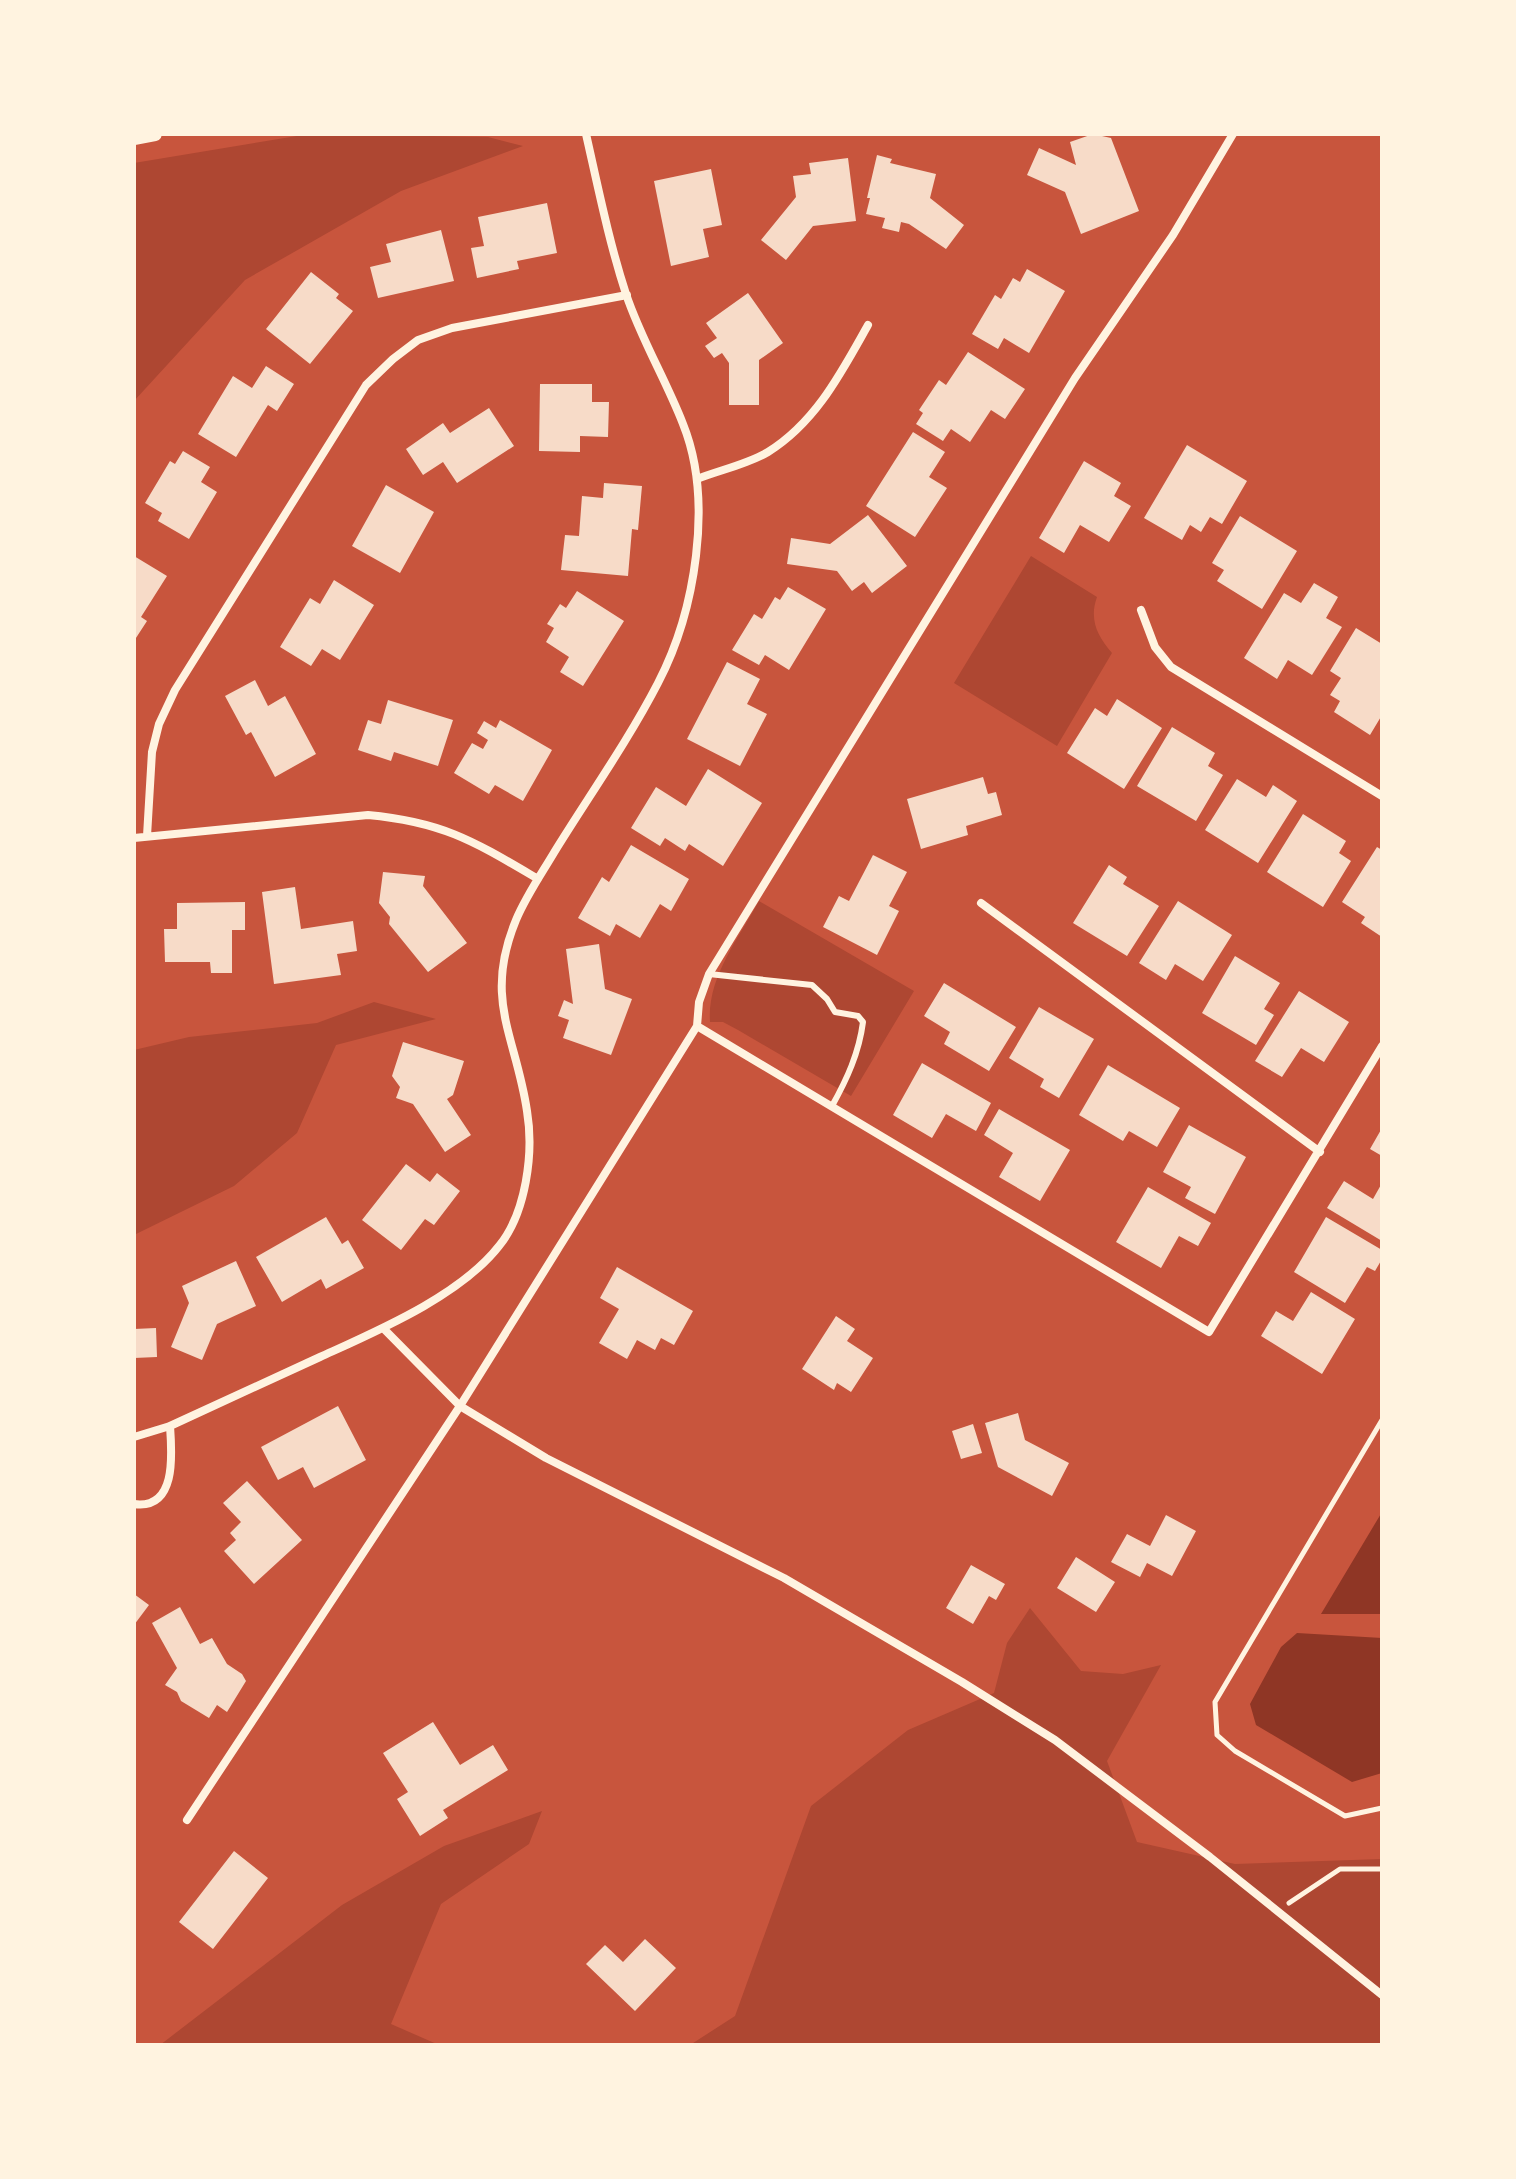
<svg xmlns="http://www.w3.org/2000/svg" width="1516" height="2179" viewBox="0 0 1516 2179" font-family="Figtree,sans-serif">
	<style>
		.green { fill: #ae4732 }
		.water { fill: #8f3625 }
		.building { fill: #f7dbc8 }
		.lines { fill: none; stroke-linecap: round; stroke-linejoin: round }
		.path { stroke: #fff3e0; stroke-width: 5 }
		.service { stroke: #fff3e0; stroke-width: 6 }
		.minor { stroke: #fff3e0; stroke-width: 8 }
		.tertiary { stroke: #fff3e0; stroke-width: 14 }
	</style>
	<rect width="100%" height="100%" fill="#c8553d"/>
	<!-- green -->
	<path class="green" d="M309,134L488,137L523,146L401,191L245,280L134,401V163Z
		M1031,556L1097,597C1089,619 1097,636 1112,653L1057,746L954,683Z
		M759,901L914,991L851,1096L738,1030L723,1022H710C707,978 738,939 759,901Z
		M374,1002L436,1019L336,1045L297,1133L234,1186L134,1235V1050L189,1037L317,1023Z
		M1030,1608L1081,1671L1123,1674L1161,1665L1107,1761L1137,1842L1235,1864L1382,1859V2045H690L735,2016L811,1806L908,1730L994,1693L1007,1643Z
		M542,1811L529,1844L441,1904L391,2024L439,2045H160L342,1905L444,1846Z"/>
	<!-- water -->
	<path class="water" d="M1382,1512V1614H1321Z
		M1297,1633L1382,1638V1773L1352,1782L1256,1725L1250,1704L1281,1647Z"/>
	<!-- building -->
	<path class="building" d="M1093,134L1111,138L1139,211L1081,234L1065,192L1027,175L1039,148L1076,165L1070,142Z
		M877,155L892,159L890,163L936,174L930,198L964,225L946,249L909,224L901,222L899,232L882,228L885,218L866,214L870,198H867Z
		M848,158L856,221L813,226L786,260L761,240L796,197L793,176L811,174L809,163Z
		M711,169L722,225L703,229L709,257L671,266L654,181Z
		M547,203L557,253L517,261L519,269L477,278L471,248L484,246L478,217Z
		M441,230L454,281L378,298L370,267L391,262L386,244Z
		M1027,269L1065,291L1029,353L1004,338L998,349L972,334L995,295L1001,299L1013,278L1020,282Z
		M311,272L339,294L336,298L353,311L310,364L266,329Z
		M748,293L783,343L759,360V405H729V363L722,353L714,358L705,346L717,338L706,323Z
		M968,352L1025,389L1005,419L991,410L970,442L951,429L943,441L916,424L923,413L919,410L939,380L946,385Z
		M266,366L294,384L277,411L268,405L236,457L198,434L233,376L252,388Z
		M540,384H592V402H609L608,437L580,436V452L539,451Z
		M489,408L514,446L457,483L443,462L423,475L406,449L443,423L450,433Z
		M913,432L945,452L929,477L947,488L915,537L866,506Z
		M1187,445L1247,481L1222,524L1210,517L1201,532L1190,525L1182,540L1144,518Z
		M183,451L210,467L201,482L217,492L189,539L158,521L162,513L145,503L170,461L175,464Z
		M1084,461L1121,483L1114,496L1131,506L1109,542L1080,525L1064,553L1039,538Z
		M604,483L642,486L638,530L632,529L628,576L561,570L565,535L579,536L582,496L603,498Z
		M386,485L434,512L400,573L352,546Z
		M868,515L907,566L872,593L864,582L852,591L837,571L787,564L791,538L830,544Z
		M1240,516L1297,551L1262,609L1217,581L1224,570L1212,563Z
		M134,556L167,576L141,617L147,621L134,641Z
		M334,580L374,605L340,660L322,649L311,666L280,647L310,598L320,604Z
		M1314,583L1338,597L1326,618L1342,627L1312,675L1288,660L1277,679L1244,658L1284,593L1301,603Z
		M788,587L826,609L789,670L765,655L759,665L732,650L754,614L762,619L775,597L780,600Z
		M577,591L624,621L583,686L560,672L569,657L546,642L554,628L547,624L560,604L566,608Z
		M1356,628L1382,644V715L1370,735L1334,712L1340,701L1330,695L1341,678L1330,671Z
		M727,662L760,679L747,704L767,714L740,766L687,739Z
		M255,680L268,706L285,696L316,754L275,777L251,732L246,735L225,696Z
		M1117,699L1162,728L1124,789L1067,753L1095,708L1107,716Z
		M388,700L453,720L438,766L394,752L391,761L358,750L368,720L381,724Z
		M500,720L552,750L523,801L495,785L489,794L454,773L472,743L483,749L488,740L477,733L484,721L496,728Z
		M1172,727L1215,753L1208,766L1223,775L1196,821L1137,786Z
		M708,769L762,803L723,866L689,844L685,851L665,838L660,846L631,828L656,787L686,806Z
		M983,777L988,794L996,792L1002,815L966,826L968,835L921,849L907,799Z
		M1237,779L1266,797L1273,785L1297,801L1258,863L1205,830Z
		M1303,814L1346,841L1339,853L1351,861L1323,907L1267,872Z
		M631,845L689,879L671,911L660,904L640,938L616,924L610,936L578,918L602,877L609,882Z
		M1377,847L1382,850V937L1361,923L1365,917L1342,902Z
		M873,855L907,872L889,906L899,911L877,955L823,927L839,896L849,901Z
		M1109,865L1127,877L1123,884L1159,906L1127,956L1073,923Z
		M383,872L425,876L423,886L467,943L428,972L389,924L390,917L379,903Z
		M295,887L301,929L353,921L357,951L337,954L341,975L274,984L262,892Z
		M1178,901L1232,935L1203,981L1175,964L1166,980L1139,963Z
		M245,902V930H232V973H211L210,962H165L164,929H177V903Z
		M599,944L605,989L632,999L611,1055L563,1038L569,1020L558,1016L564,1000L573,1004L566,949Z
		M1235,956L1280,983L1264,1009L1274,1015L1256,1045L1202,1013Z
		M944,983L1016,1027L989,1071L944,1044L950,1032L924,1016Z
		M1299,991L1349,1022L1324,1062L1301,1048L1282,1077L1255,1061Z
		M1039,1007L1094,1039L1059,1098L1040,1087L1044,1079L1009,1058Z
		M403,1042L464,1061L453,1095L447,1099L471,1135L445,1152L413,1104L396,1098L400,1087L392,1076Z
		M922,1063L991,1103L976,1131L946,1114L932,1138L893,1115Z
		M1108,1065L1180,1108L1157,1147L1129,1131L1123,1141L1079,1115Z
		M999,1109L1070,1150L1040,1201L999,1177L1013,1153L984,1135Z
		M1189,1125L1246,1157L1215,1214L1185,1198L1191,1187L1163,1172Z
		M1382,1128V1156L1370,1149Z
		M406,1164L430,1182L437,1173L460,1191L434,1225L425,1219L401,1250L362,1220Z
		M1344,1181L1373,1199L1382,1183V1241L1327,1208Z
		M1148,1187L1211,1223L1198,1246L1179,1236L1161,1268L1116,1242Z
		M326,1217L342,1244L348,1240L364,1268L326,1289L321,1279L282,1302L256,1257Z
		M1326,1217L1382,1250V1259L1375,1271L1367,1267L1345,1303L1294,1272Z
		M236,1261L256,1306L217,1324L202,1360L171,1347L189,1303L182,1286Z
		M617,1267L693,1311L674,1345L661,1338L655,1350L637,1340L627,1359L599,1343L619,1309L600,1298Z
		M1311,1292L1355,1319L1322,1374L1261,1336L1276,1311L1293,1321Z
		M836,1316L855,1329L847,1341L873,1358L851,1392L837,1383L834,1390L802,1369Z
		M156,1328L157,1357L134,1358V1329Z
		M338,1406L366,1460L314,1488L303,1467L278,1480L261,1447Z
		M1018,1413L1025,1440L1069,1463L1052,1496L998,1467L985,1423Z
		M973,1424L982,1453L961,1459L952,1431Z
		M247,1481L302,1540L254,1584L224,1551L236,1540L230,1533L241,1522L223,1503Z
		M1166,1515L1196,1531L1172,1576L1147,1563L1140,1577L1111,1562L1127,1534L1150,1546Z
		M1076,1557L1115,1582L1096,1612L1057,1588Z
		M971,1565L1005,1584L996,1600L989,1596L973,1624L946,1608Z
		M134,1594L149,1605L134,1625Z
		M180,1607L200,1644L212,1638L227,1664L242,1674L246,1681L227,1712L217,1705L209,1718L181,1701L177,1692L165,1685L177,1668L152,1623Z
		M433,1722L460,1765L493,1745L508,1770L443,1810L448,1818L420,1836L397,1799L408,1792L383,1753Z
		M234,1851L268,1878L213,1949L179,1922Z
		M645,1939L676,1968L635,2011L586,1964L605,1945L623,1962Z"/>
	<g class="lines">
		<!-- path -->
		<path class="path" d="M1382,1420L1215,1702L1217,1735L1235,1751L1345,1816L1382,1808
			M1289,1903L1340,1869H1382"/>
		<!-- service -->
		<path class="service" d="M709,974L812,985L827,999L835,1012L858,1016L863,1022C859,1053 847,1079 832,1106"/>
		<!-- minor -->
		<path class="minor" d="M697,479C720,470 748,464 768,452C816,422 841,373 868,325
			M1141,610L1155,647L1171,667L1382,796
			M147,836L152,752L159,724L175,690L366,385L393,359L418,340L452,328L627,295
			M134,838L368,815C444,822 475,842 538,879
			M981,903L1320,1152
			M697,1026L1209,1332L1382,1046
			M383,1328L460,1406L546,1458L784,1578L962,1682L1055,1740L1210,1857L1382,1995
			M134,1437L170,1426C220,1403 270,1380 320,1357C377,1331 460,1296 499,1246C526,1213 534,1153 527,1111C516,1036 483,1000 516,920C526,896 542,873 555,851C589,796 628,741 658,683C695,612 714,501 683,424C666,380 641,339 626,294C609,242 598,187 586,134
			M134,1504C177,1510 172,1454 170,1426
			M187,1820L460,1406L697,1026L699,1002L709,974L1075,378L1173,235L1233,134"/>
		<!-- tertiary -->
		<path class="tertiary" d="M134,138L155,134"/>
	</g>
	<!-- border -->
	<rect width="1516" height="2179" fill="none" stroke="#fff3e0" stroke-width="272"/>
</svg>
